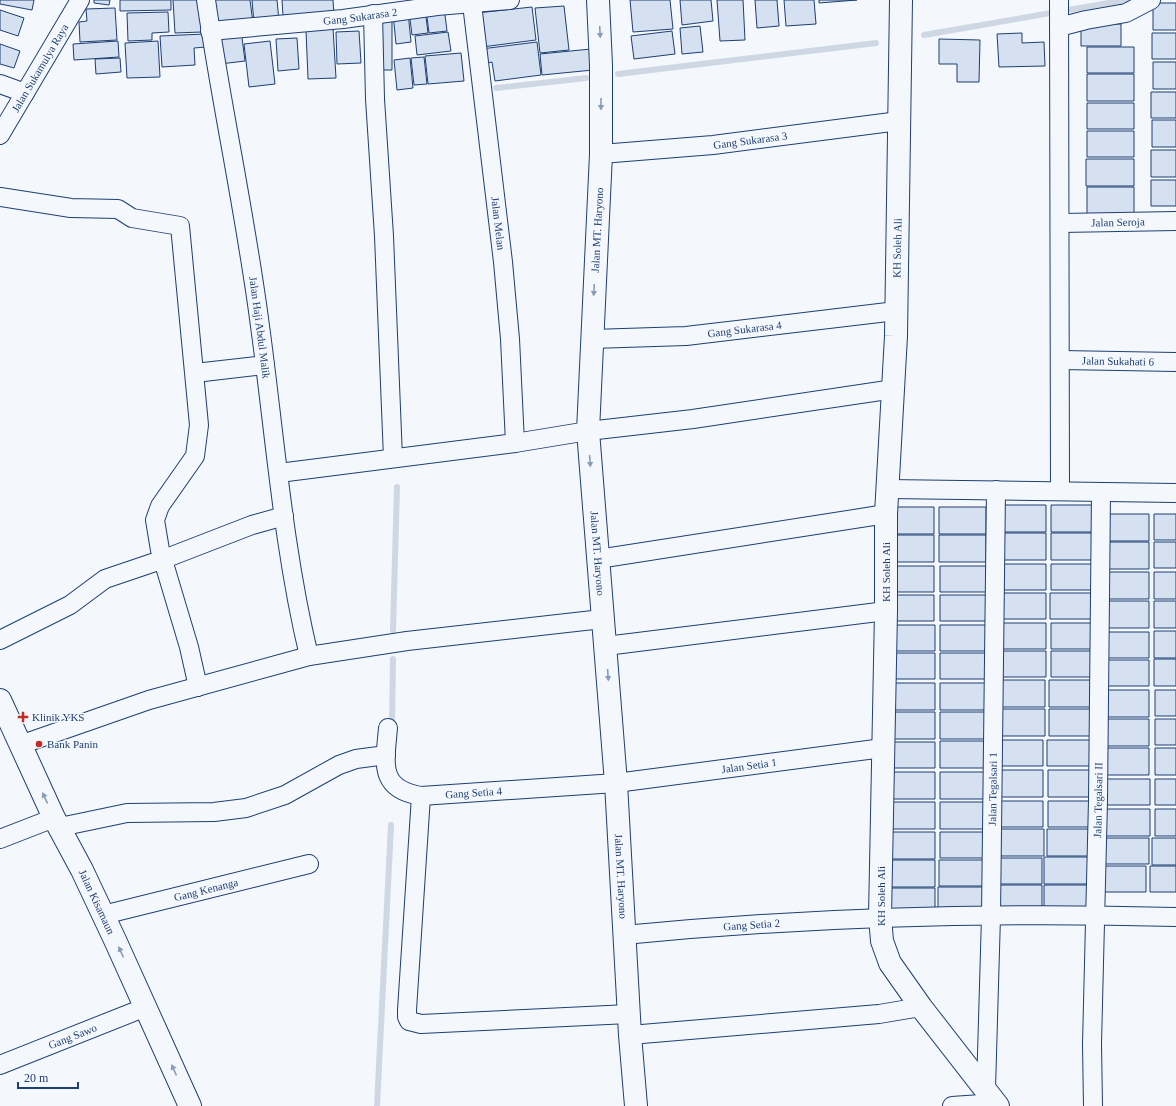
<svg xmlns="http://www.w3.org/2000/svg" width="1176" height="1106" viewBox="0 0 1176 1106" font-family="Georgia,serif">
	<style>
		.lines { fill: none; stroke-linecap: round; stroke-linejoin: round }
		.stream { stroke: #cfd7e4; stroke-width: 6 }
		.building { fill: #d5e0f0; stroke: #1d3f73 }
		.minor-casing { stroke: #1d3f73; stroke-width: 20 }
		.tertiary-casing { stroke: #1d3f73; stroke-width: 24 }
		.primary-casing { stroke: #1d3f73; stroke-width: 24 }
		.minor { stroke: #f4f7fb; stroke-width: 18 }
		.tertiary { stroke: #f4f7fb; stroke-width: 22 }
		.primary { stroke: #f4f7fb; stroke-width: 22 }
		.oneway { fill: #889bb7 }
		.poi-dot { fill: #c62828; stroke: #f4f7fb; stroke-width: 1.5 }
		.labels { text-anchor: middle; stroke-width: 3; stroke-linejoin: round; paint-order: stroke }
		.street-label { font-size: 11px; fill: #1d3f73; stroke: #f4f7fb }
		.poi-label { font-size: 11px; fill: #1d3f73; stroke: #f4f7fb; text-anchor: start }
	</style>
	<rect width="100%" height="100%" fill="#f4f7fb"/>
	<g class="lines">
		<!-- stream -->
		<path class="stream" d="M924,35L1126,0
			M618,74L876,43
			M496,88L586,78
			M393,630L397,487
			M392,727L393,659
			M377,1106L391,825"/>
	</g>
	<!-- building -->
	<path class="building" d="M0,0H34L32,10L0,4Z
		M94,0H110L109,5L94,3Z
		M120,0H171V10L120,11Z
		M173,0H201L202,32L175,33Z
		M214,0H250L253,23L217,27Z
		M252,0H277L279,21L254,23Z
		M282,0H333L334,15L283,16Z
		M630,0H670L673,29L633,32Z
		M680,0H711L713,21L682,25Z
		M717,0H743L745,40L720,41Z
		M755,0H777L779,26L757,28Z
		M784,0H814L816,24L786,26Z
		M819,0H857L819,3Z
		M1153,3H1176V30H1153Z
		M564,6L569,50L540,53L535,8Z
		M444,7L447,31L429,33L426,9Z
		M532,7L536,40L482,47L477,13Z
		M115,8L117,40L80,42L79,22L87,21L86,9Z
		M425,9L428,33L412,35L409,11Z
		M0,10L24,18L18,36L0,30Z
		M168,12L169,32L152,33V40L128,41L127,13Z
		M408,12L411,42L396,44L393,13Z
		M379,18H392V70H380Z
		M1081,24H1121V46H1081Z
		M700,26L703,52L682,54L680,28Z
		M333,28L336,78L308,79L306,30Z
		M241,30L245,61L220,64L217,33Z
		M359,31L361,63L337,64L336,32Z
		M672,31L675,54L634,59L631,36Z
		M448,32L451,51L417,55L415,36Z
		M1022,33V43L1044,42L1045,66L999,67L997,34Z
		M1152,33H1176V59H1152Z
		M205,34L206,47L194,48L195,65L162,67L160,36Z
		M297,38L299,69L278,71L276,39Z
		M939,39L980,40L979,82H957V64H939Z
		M118,41L119,57L74,60L73,44Z
		M158,41L160,77L127,78L125,43Z
		M270,41L275,84L249,87L244,44Z
		M537,42L541,75L495,81L492,62L483,64L481,49Z
		M0,44L20,51L14,68L0,64Z
		M1087,47H1134V73H1087Z
		M591,49L593,70L542,75L540,54Z
		M461,53L464,81L428,84L425,56Z
		M424,57L427,84L414,85L411,58Z
		M120,58L121,72L96,74L95,59Z
		M410,58L413,88L397,90L394,60Z
		M1153,62H1176V89H1153Z
		M1087,74H1134V101H1087Z
		M1151,92H1176V118H1151Z
		M1087,103H1134V129H1087Z
		M1152,120H1176V147H1152Z
		M1087,131H1134V157H1087Z
		M1151,150H1176V177H1151Z
		M1086,159H1134V186H1086Z
		M1151,180H1176V206H1151Z
		M1087,187H1134V214H1087Z
		M999,505H1046V532H999Z
		M1051,505H1098V532H1051Z
		M887,507H934V534H887Z
		M939,507H986V534H939Z
		M1102,514H1149V541H1102Z
		M1154,514H1176V540H1154Z
		M999,533H1046V560H999Z
		M1051,533H1098V560H1051Z
		M887,535H934V562H887Z
		M939,535H986V562H939Z
		M1102,542H1149V569H1102Z
		M1154,542H1176V568H1154Z
		M999,564H1046V590H999Z
		M1051,564H1098V590H1051Z
		M888,566H934V592H888Z
		M940,566H986V592H940Z
		M1102,572H1149V599H1102Z
		M1154,572H1176V599H1154Z
		M998,593H1046V619H998Z
		M1050,593H1098V619H1050Z
		M888,595H934V621H888Z
		M940,595H986V621H940Z
		M1102,601H1149V628H1102Z
		M1154,601H1176V628H1154Z
		M999,623H1046V649H999Z
		M1051,623H1098V649H1051Z
		M888,625H935V651H888Z
		M940,625H987V651H940Z
		M1154,631H1176V658H1154Z
		M1102,632H1149V658H1102Z
		M999,651H1046V677H999Z
		M1051,651H1098V677H1051Z
		M888,653H935V679H888Z
		M940,653H987V679H940Z
		M1154,659H1176V686H1154Z
		M1102,660H1149V686H1102Z
		M997,680H1045V707H997Z
		M1049,680H1097V707H1049Z
		M888,683H935V710H888Z
		M940,683H987V710H940Z
		M1103,690H1149V717H1103Z
		M1155,690H1176V716H1155Z
		M997,709H1045V736H997Z
		M1049,709H1097V736H1049Z
		M888,712H935V739H888Z
		M940,712H987V739H940Z
		M1103,719H1149V746H1103Z
		M1155,719H1176V745H1155Z
		M995,740H1043V766H995Z
		M1047,740H1095V766H1047Z
		M940,741H987V768H940Z
		M888,742H935V768H888Z
		M1103,748H1149V775H1103Z
		M1155,748H1176V775H1155Z
		M996,770H1043V797H996Z
		M1048,770H1095V797H1048Z
		M888,772H935V799H888Z
		M940,772H987V799H940Z
		M1103,779H1150V805H1103Z
		M1155,779H1176V805H1155Z
		M996,801H1043V827H996Z
		M1048,801H1095V827H1048Z
		M888,802H935V829H888Z
		M940,802H987V829H940Z
		M1103,809H1150V836H1103Z
		M1155,809H1176V836H1155Z
		M997,829H1044V856H997Z
		M1047,829H1094V856H1047Z
		M888,832H935V859H888Z
		M940,832H987V858H940Z
		M1102,838H1149V864H1102Z
		M1152,838H1176V865H1152Z
		M1044,857H1091V884H1044Z
		M995,858H1042V884H995Z
		M888,860H935V887H888Z
		M939,860H986V886H939Z
		M1100,866H1146V892H1100Z
		M1150,866H1176V892H1150Z
		M994,885H1042V912H994Z
		M1044,885H1091V912H1044Z
		M938,887H985V914H938Z
		M888,888H935V914H888Z"/>
	<g class="lines">
		<defs>
			<g id="minor">
				<path id="s1" d="M206,0C222,109 246,217 260,326C275,436 283,548 309,656"/>
				<path d="M1059,0L1060,491"/>
				<path id="s2" d="M472,4L503,262L510,339L515,443"/>
				<path d="M373,14L375,99L384,236L393,458"/>
				<path d="M1059,27L1086,20L1126,13L1151,0"/>
				<path id="s3" d="M210,31L343,19L437,6L510,0"/>
				<path d="M0,84L25,93"/>
				<path id="s4" d="M0,135L80,0"/>
				<path id="s5" d="M601,154L713,145L899,121"/>
				<path d="M0,197L71,208L118,209L132,218L180,226L199,425L195,456L160,506L155,520L160,550L189,647L198,687"/>
				<path id="s6" d="M1061,223L1176,221"/>
				<path id="s7" d="M592,339L686,336L896,311"/>
				<path id="s8" d="M1061,360L1176,362"/>
				<path d="M195,373L265,365"/>
				<path d="M279,473L515,443L588,431L693,419L894,389"/>
				<path d="M888,489L1176,493"/>
				<path d="M598,559L886,514"/>
				<path d="M0,640L70,605L105,579L164,559L252,525L284,516"/>
				<path d="M606,646L886,611"/>
				<path id="s9" d="M388,728C385,763 378,789 421,796L616,783L883,748"/>
				<path d="M20,745L149,700L309,656L407,641L602,619"/>
				<path d="M421,796L407,1010V1017L409,1021L421,1024L629,1014"/>
				<path d="M60,827L127,813L214,812L246,808L285,795L339,765L356,759L386,755"/>
				<path d="M0,839L54,818"/>
				<path id="s10" d="M103,915L309,864"/>
				<path id="s11" d="M624,935C808,917 992,912 1176,917"/>
				<path d="M630,1035L879,1014L921,1007"/>
				<path id="s12" d="M0,1065L146,1007"/>
				<path id="s13" d="M986,1089L991,916L996,490"/>
				<path d="M952,1106L996,1103"/>
				<path id="s14" d="M1093,1106L1092,1044L1098,801L1101,493"/>
			</g>
			<g id="tertiary">
				<path id="s15" d="M598,0L601,65V154L588,431L616,783L630,1035L636,1106"/>
				<path d="M901,0L896,336L886,514V611L880,917L882,941L890,963L921,1007L998,1106"/>
			</g>
			<g id="primary">
				<path id="s16" d="M0,700L54,818L82,870L115,940L190,1106"/>
			</g>
		</defs>
		<!-- minor casing -->
		<use href="#minor" class="minor-casing"/>
		<!-- tertiary casing -->
		<use href="#tertiary" class="tertiary-casing"/>
		<!-- primary casing -->
		<use href="#primary" class="primary-casing"/>
		<!-- minor -->
		<use href="#minor" class="minor"/>
		<!-- tertiary -->
		<use href="#tertiary" class="tertiary"/>
		<!-- primary -->
		<use href="#primary" class="primary"/>
	</g>
	<!-- one-way arrows -->
	<defs><path id="oneway-solid" d="M-6-.8H1V-3.2L6.5 0L1 3.2V.8H-6Z"/></defs>
	<g class="oneway">
		<use href="#oneway-solid" transform="translate(600 32) rotate(87)"/>
		<use href="#oneway-solid" transform="translate(601 104) rotate(90)"/>
		<use href="#oneway-solid" transform="translate(594 290) rotate(93)"/>
		<use href="#oneway-solid" transform="translate(590 461) rotate(86)"/>
		<use href="#oneway-solid" transform="translate(608 675) rotate(86)"/>
		<use href="#oneway-solid" transform="translate(45 798) rotate(-115)"/>
		<use href="#oneway-solid" transform="translate(121 952) rotate(-114)"/>
		<use href="#oneway-solid" transform="translate(174 1070) rotate(-114)"/>
	</g>
	<!-- markers -->
	<g class="poi-dot">
		<path d="M21 711h4v4h4v4h-4v4h-4v-4h-4v-4h4z"/>
		<circle cx="39" cy="744" r="4"/>
	</g>
	<g class="labels">
		<!-- street labels -->
		<g class="street-label">
			<text dy="4" stroke="none"><textPath href="#s3" startOffset="151">Gang Sukarasa 2</textPath></text>
			<text dy="4" stroke="none"><textPath href="#s4" startOffset="78">Jalan Sukamulya Raya</textPath></text>
			<text dy="4" stroke="none"><textPath href="#s5" startOffset="150">Gang Sukarasa 3</textPath></text>
			<text dy="4" stroke="none"><textPath href="#s6" startOffset="57">Jalan Seroja</textPath></text>
			<text dy="4" stroke="none"><textPath href="#s2" startOffset="221">Jalan Melan</textPath></text>
			<text transform="translate(597 230) rotate(-87)" y="4">Jalan MT. Haryono</text>
			<text transform="translate(897 248) rotate(-89)" y="4">KH Soleh Ali</text>
			<text dy="4" stroke="none"><textPath href="#s1" startOffset="332">Jalan Haji Abdul Malik</textPath></text>
			<text dy="4" stroke="none"><textPath href="#s7" startOffset="153">Gang Sukarasa 4</textPath></text>
			<text dy="4" stroke="none"><textPath href="#s8" startOffset="57">Jalan Sukahati 6</textPath></text>
			<text dy="4" stroke="none"><textPath href="#s15" startOffset="554">Jalan MT. Haryono</textPath></text>
			<text transform="translate(886 572) rotate(-90)" y="4">KH Soleh Ali</text>
			<text dy="4" stroke="none"><textPath href="#s9" startOffset="418">Jalan Setia 1</textPath></text>
			<text dy="4" stroke="none"><textPath href="#s13" startOffset="300">Jalan Tegalsari 1</textPath></text>
			<text dy="4" stroke="none"><textPath href="#s9" startOffset="141">Gang Setia 4</textPath></text>
			<text dy="4" stroke="none"><textPath href="#s14" startOffset="306">Jalan Tegalsari II</textPath></text>
			<text dy="4" stroke="none"><textPath href="#s15" startOffset="878">Jalan MT. Haryono</textPath></text>
			<text dy="4" stroke="none"><textPath href="#s10" startOffset="106">Gang Kenanga</textPath></text>
			<text transform="translate(881 896) rotate(-90)" y="4">KH Soleh Ali</text>
			<text dy="4" stroke="none"><textPath href="#s16" startOffset="224">Jalan Kisamaun</textPath></text>
			<text dy="4" stroke="none"><textPath href="#s11" startOffset="128">Gang Setia 2</textPath></text>
			<text dy="4" stroke="none"><textPath href="#s12" startOffset="78">Gang Sawo</textPath></text>
		</g>
		<!-- poi labels -->
		<g class="poi-label">
			<text x="32" y="721">Klinik YKS</text>
			<text x="47" y="748">Bank Panin</text>
		</g>
	</g>
	<!-- scale -->
	<path d="M18 1082v6h60v-6" fill="none" stroke="#1d3f73" stroke-width="2"/>
	<text x="24" y="1082" font-size="12" fill="#1d3f73" stroke="#f4f7fb" stroke-width="3" paint-order="stroke">20 m</text>
</svg>
